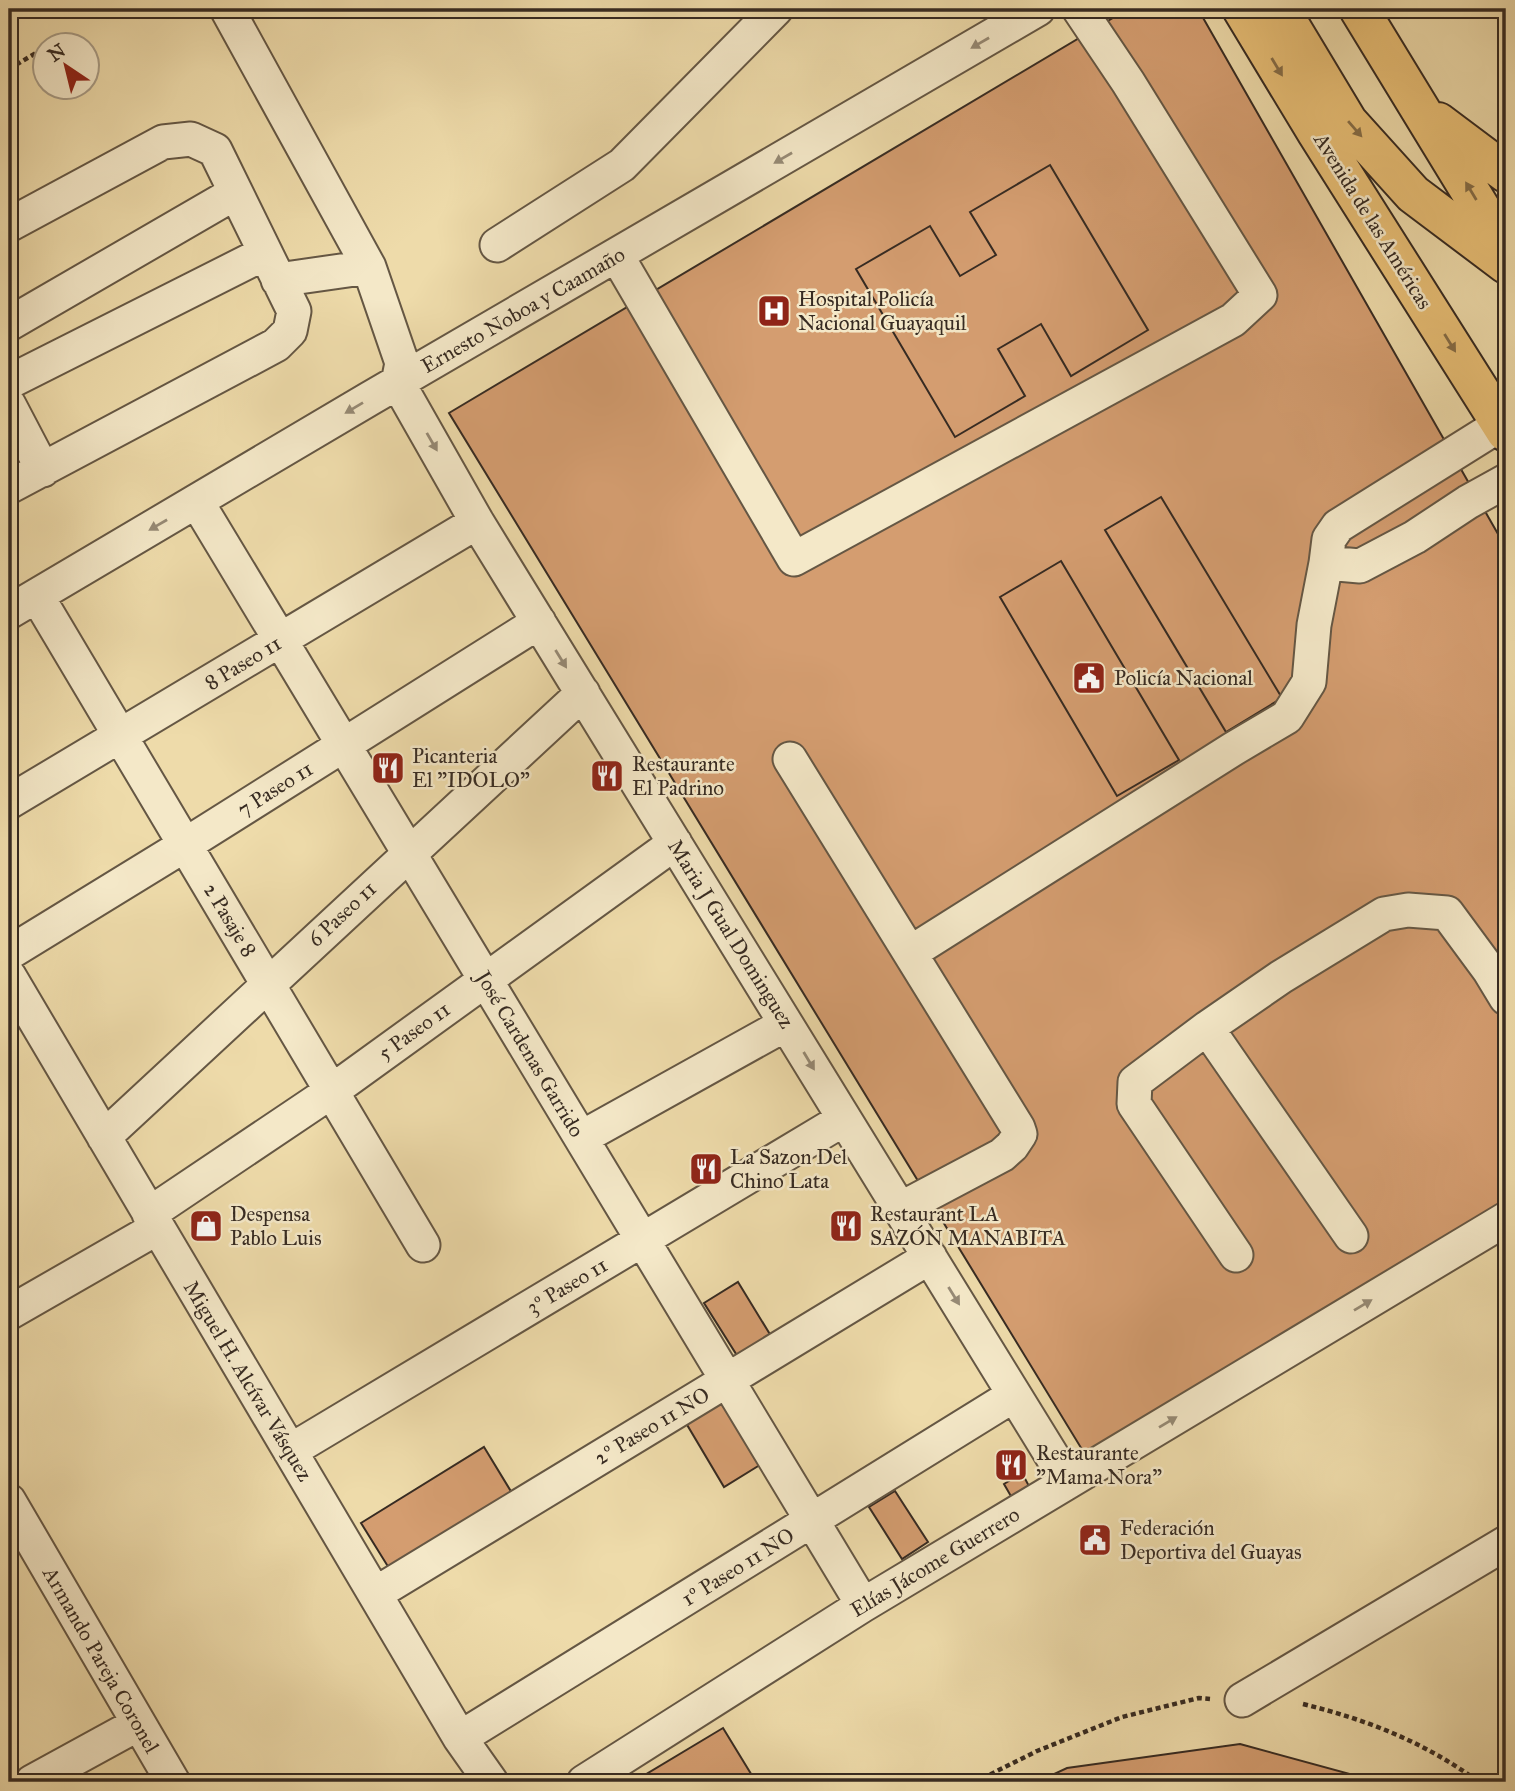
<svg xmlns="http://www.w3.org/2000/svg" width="1515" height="1791" viewBox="0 0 1515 1791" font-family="'IM FELL Great Primer',serif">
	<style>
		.building { fill: #d49d70; stroke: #372b22; stroke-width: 2 }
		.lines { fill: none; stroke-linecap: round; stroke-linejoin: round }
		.minor-casing { stroke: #655744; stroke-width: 37 }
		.major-casing { stroke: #372b22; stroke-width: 42 }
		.path { stroke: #372b22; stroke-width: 4.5; stroke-dasharray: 5 3.5; stroke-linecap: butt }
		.minor { stroke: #f4e8c8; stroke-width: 33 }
		.major { stroke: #e7be75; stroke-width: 38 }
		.oneway { fill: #968a75 }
		.oneway2 { fill: #866d47 }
		.labels { text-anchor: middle; stroke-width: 5; stroke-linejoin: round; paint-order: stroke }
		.street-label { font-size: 21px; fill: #372b22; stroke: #f4e8c8 }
		.poi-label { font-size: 21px; fill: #372b22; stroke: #f4e8c8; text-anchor: start }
	</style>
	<rect width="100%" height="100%" fill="#eedbaa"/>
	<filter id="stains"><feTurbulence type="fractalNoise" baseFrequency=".00286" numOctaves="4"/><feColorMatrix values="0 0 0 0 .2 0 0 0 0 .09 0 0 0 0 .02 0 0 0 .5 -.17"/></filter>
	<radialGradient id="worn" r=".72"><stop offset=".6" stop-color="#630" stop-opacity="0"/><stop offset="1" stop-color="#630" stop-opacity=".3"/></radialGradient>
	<!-- building -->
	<path class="building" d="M1128,9H1198L1506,548V1205L1086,1456L449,413Z
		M1050,165L1148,330L1071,376L1041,324L998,349L1025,396L955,437L856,269L930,226L960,276L996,255L970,212Z
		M1161,497L1282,698L1226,732L1105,530Z
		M1061,561L1179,760L1117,796L1000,597Z
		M738,1282L771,1336L738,1357L704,1303Z
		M726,1400L763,1463L724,1487L686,1423Z
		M484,1447L515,1498L392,1573L361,1523Z
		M1022,1473L1030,1488L1012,1498L1004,1484Z
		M895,1491L928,1542L902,1559L869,1507Z
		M723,1728L756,1782H633Z
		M1240,1744L1379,1782H1037L1067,1768Z"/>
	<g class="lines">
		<defs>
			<path id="minor" d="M227,9L369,267L402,363L398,383L477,522L1068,1482
				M9,225L163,142L191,139L215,150L294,311L290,331L276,345L9,487
				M497,245L622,165L776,9
				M617,256L794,559L1233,320L1260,295L1128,82L1079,9
				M278,280L369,267
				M9,324L235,193
				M9,382L265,253
				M9,405L43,470
				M197,502L863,1605
				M1326,563L1360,566L1415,537L1468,502L1506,481
				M37,596L423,1245
				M9,612L369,399L1038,9
				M790,759L1018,1128L1020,1134L1012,1146L1002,1155L900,1209
				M9,802L477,522
				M9,953L185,845L539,622
				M910,953L1233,749L1287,717L1309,682L1314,625L1326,563L1329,539L1338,526L1501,424
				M9,976L460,1738L491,1782
				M1207,1028L1135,1082L1134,1104L1236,1255
				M104,1137L583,693
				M581,1138L786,1024
				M149,1214L332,1091L675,843
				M1351,1236L1207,1028L1281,977L1384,914L1408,910L1447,913L1489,970L1506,998
				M9,1313L157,1228
				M290,1451L844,1119
				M9,1501L173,1782
				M375,1594L930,1257
				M1242,1700L1506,1543
				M460,1738L1014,1395
				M32,1782L138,1724
				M584,1782L863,1605L1506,1219"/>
			<path id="major" d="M1242,9L1317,133L1506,432
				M1280,9L1348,122L1413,194L1506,264
				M1359,9L1506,250
				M1438,122L1506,173"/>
		</defs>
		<!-- minor casing -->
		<use href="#minor" class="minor-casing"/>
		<!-- major casing -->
		<use href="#major" class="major-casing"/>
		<!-- path -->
		<path class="path" d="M49,46L51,44
			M9,69L46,47
			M1303,1704C1368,1720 1424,1742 1479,1782
			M975,1782L1037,1751L1122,1717L1199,1698L1210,1699"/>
		<!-- minor -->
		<use href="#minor" class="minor"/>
		<!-- major -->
		<use href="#major" class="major"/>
	</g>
	<!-- one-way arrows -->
	<defs><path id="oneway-solid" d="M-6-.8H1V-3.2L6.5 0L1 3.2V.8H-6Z" transform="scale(1.75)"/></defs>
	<g class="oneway">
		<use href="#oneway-solid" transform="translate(980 43) rotate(150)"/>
		<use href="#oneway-solid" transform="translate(783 158) rotate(150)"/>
		<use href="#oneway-solid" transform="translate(354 408) rotate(149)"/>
		<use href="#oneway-solid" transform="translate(432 442) rotate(60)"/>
		<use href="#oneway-solid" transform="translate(158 525) rotate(150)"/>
		<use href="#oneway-solid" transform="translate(561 659) rotate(58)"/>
		<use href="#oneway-solid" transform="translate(809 1061) rotate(59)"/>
		<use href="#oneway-solid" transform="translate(954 1296) rotate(58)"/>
		<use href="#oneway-solid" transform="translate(1363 1305) rotate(-31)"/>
		<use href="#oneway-solid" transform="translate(1168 1422) rotate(-31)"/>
	</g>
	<g class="oneway2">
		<use href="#oneway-solid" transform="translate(1277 67) rotate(59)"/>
		<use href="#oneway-solid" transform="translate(1355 129) rotate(49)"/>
		<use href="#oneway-solid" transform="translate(1471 191) rotate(-121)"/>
		<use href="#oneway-solid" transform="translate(1450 343) rotate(58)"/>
	</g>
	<!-- icons -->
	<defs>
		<symbol id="hospital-square" viewBox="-11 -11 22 22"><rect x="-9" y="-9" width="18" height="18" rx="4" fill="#8f2418" stroke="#f4e8c8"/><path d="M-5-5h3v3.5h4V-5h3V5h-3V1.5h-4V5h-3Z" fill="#fff"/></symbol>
		<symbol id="civic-square" viewBox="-11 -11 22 22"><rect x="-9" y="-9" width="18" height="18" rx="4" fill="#8f2418" stroke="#f4e8c8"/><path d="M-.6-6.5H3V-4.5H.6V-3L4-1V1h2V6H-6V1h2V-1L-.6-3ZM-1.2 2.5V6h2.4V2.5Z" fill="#fff"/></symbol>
		<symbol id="restaurant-square" viewBox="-11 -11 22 22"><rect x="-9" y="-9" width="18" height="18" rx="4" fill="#8f2418" stroke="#f4e8c8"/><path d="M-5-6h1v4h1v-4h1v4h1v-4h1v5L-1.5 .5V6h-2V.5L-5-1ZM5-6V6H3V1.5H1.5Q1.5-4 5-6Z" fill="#fff"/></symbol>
		<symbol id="shop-square" viewBox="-11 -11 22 22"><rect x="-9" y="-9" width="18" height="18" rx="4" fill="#8f2418" stroke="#f4e8c8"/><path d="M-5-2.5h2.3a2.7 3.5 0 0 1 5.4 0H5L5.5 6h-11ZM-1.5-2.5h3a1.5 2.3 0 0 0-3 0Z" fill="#fff"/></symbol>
	</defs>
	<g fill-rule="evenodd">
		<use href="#hospital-square" x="755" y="292" width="38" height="38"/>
		<use href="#civic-square" x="1070" y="659" width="38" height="38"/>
		<use href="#restaurant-square" x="369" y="749" width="38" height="38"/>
		<use href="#restaurant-square" x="588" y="757" width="38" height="38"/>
		<use href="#restaurant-square" x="687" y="1150" width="38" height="38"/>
		<use href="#shop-square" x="187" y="1207" width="38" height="38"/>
		<use href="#restaurant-square" x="827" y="1207" width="38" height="38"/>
		<use href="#restaurant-square" x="992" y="1446" width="38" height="38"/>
		<use href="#civic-square" x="1076" y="1521" width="38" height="38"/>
	</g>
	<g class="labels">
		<!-- street labels -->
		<g class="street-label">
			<text transform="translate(1373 221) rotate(58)" y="7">Avenida de las Américas</text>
			<text transform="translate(523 310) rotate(-30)" y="7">Ernesto Noboa y Caamaño</text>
			<text transform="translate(243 663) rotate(-31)" y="7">8 Paseo 11</text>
			<text transform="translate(275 789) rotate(-32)" y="7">7 Paseo 11</text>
			<text transform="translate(342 914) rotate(-43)" y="7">6 Paseo 11</text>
			<text transform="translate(230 920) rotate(59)" y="7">2 Pasaje 8</text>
			<text transform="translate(731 934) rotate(58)" y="7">Maria J Gual Dominguez</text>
			<text transform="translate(414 1031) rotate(-36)" y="7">5 Paseo 11</text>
			<text transform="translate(530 1054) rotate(59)" y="7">José Cardenas Garrido</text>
			<text transform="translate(567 1286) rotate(-31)" y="7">3º Paseo 11</text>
			<text transform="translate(248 1381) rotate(59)" y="7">Miguel H. Alcívar Vásquez</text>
			<text transform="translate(652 1426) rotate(-31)" y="7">2º Paseo 11 NO</text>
			<text transform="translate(935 1562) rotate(-31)" y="7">Elías Jácome Guerrero</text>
			<text transform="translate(738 1567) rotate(-32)" y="7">1º Paseo 11 NO</text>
			<text transform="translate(101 1660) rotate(60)" y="7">Armando Pareja Coronel</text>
		</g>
		<!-- poi labels -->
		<g class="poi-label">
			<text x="798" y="306">Hospital Policía<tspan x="798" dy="24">Nacional Guayaquil</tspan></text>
			<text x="1114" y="685">Policía Nacional</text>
			<text x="412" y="763">Picanteria<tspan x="412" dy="24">El "IDOLO"</tspan></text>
			<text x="632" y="771">Restaurante<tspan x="632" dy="24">El Padrino</tspan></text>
			<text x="730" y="1164">La Sazon Del<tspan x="730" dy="24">Chino Lata</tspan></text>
			<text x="230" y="1221">Despensa<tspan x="230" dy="24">Pablo Luis</tspan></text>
			<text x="870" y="1221">Restaurant LA<tspan x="870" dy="24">SAZÓN MANABITA</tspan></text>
			<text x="1036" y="1460">Restaurante<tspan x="1036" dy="24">"Mama Nora"</tspan></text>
			<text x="1120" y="1535">Federación<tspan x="1120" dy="24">Deportiva del Guayas</tspan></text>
		</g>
	</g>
	<!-- margin -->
	<rect width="1515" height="1791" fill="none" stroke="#eedbaa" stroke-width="35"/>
	<rect x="10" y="10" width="1494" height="1770" fill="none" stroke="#372b22" stroke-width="3.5"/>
	<rect x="18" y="18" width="1480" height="1756" fill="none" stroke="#372b22" stroke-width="2"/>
	<!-- north arrow -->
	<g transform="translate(66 66) rotate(325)"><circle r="33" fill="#f4e8c8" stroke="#a89c86" stroke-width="2"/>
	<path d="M0-5L12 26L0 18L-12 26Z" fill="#8f2418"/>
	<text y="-10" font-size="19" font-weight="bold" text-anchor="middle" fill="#372b22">N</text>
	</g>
	<rect width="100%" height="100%" filter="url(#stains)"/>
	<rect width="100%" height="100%" fill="url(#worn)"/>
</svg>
